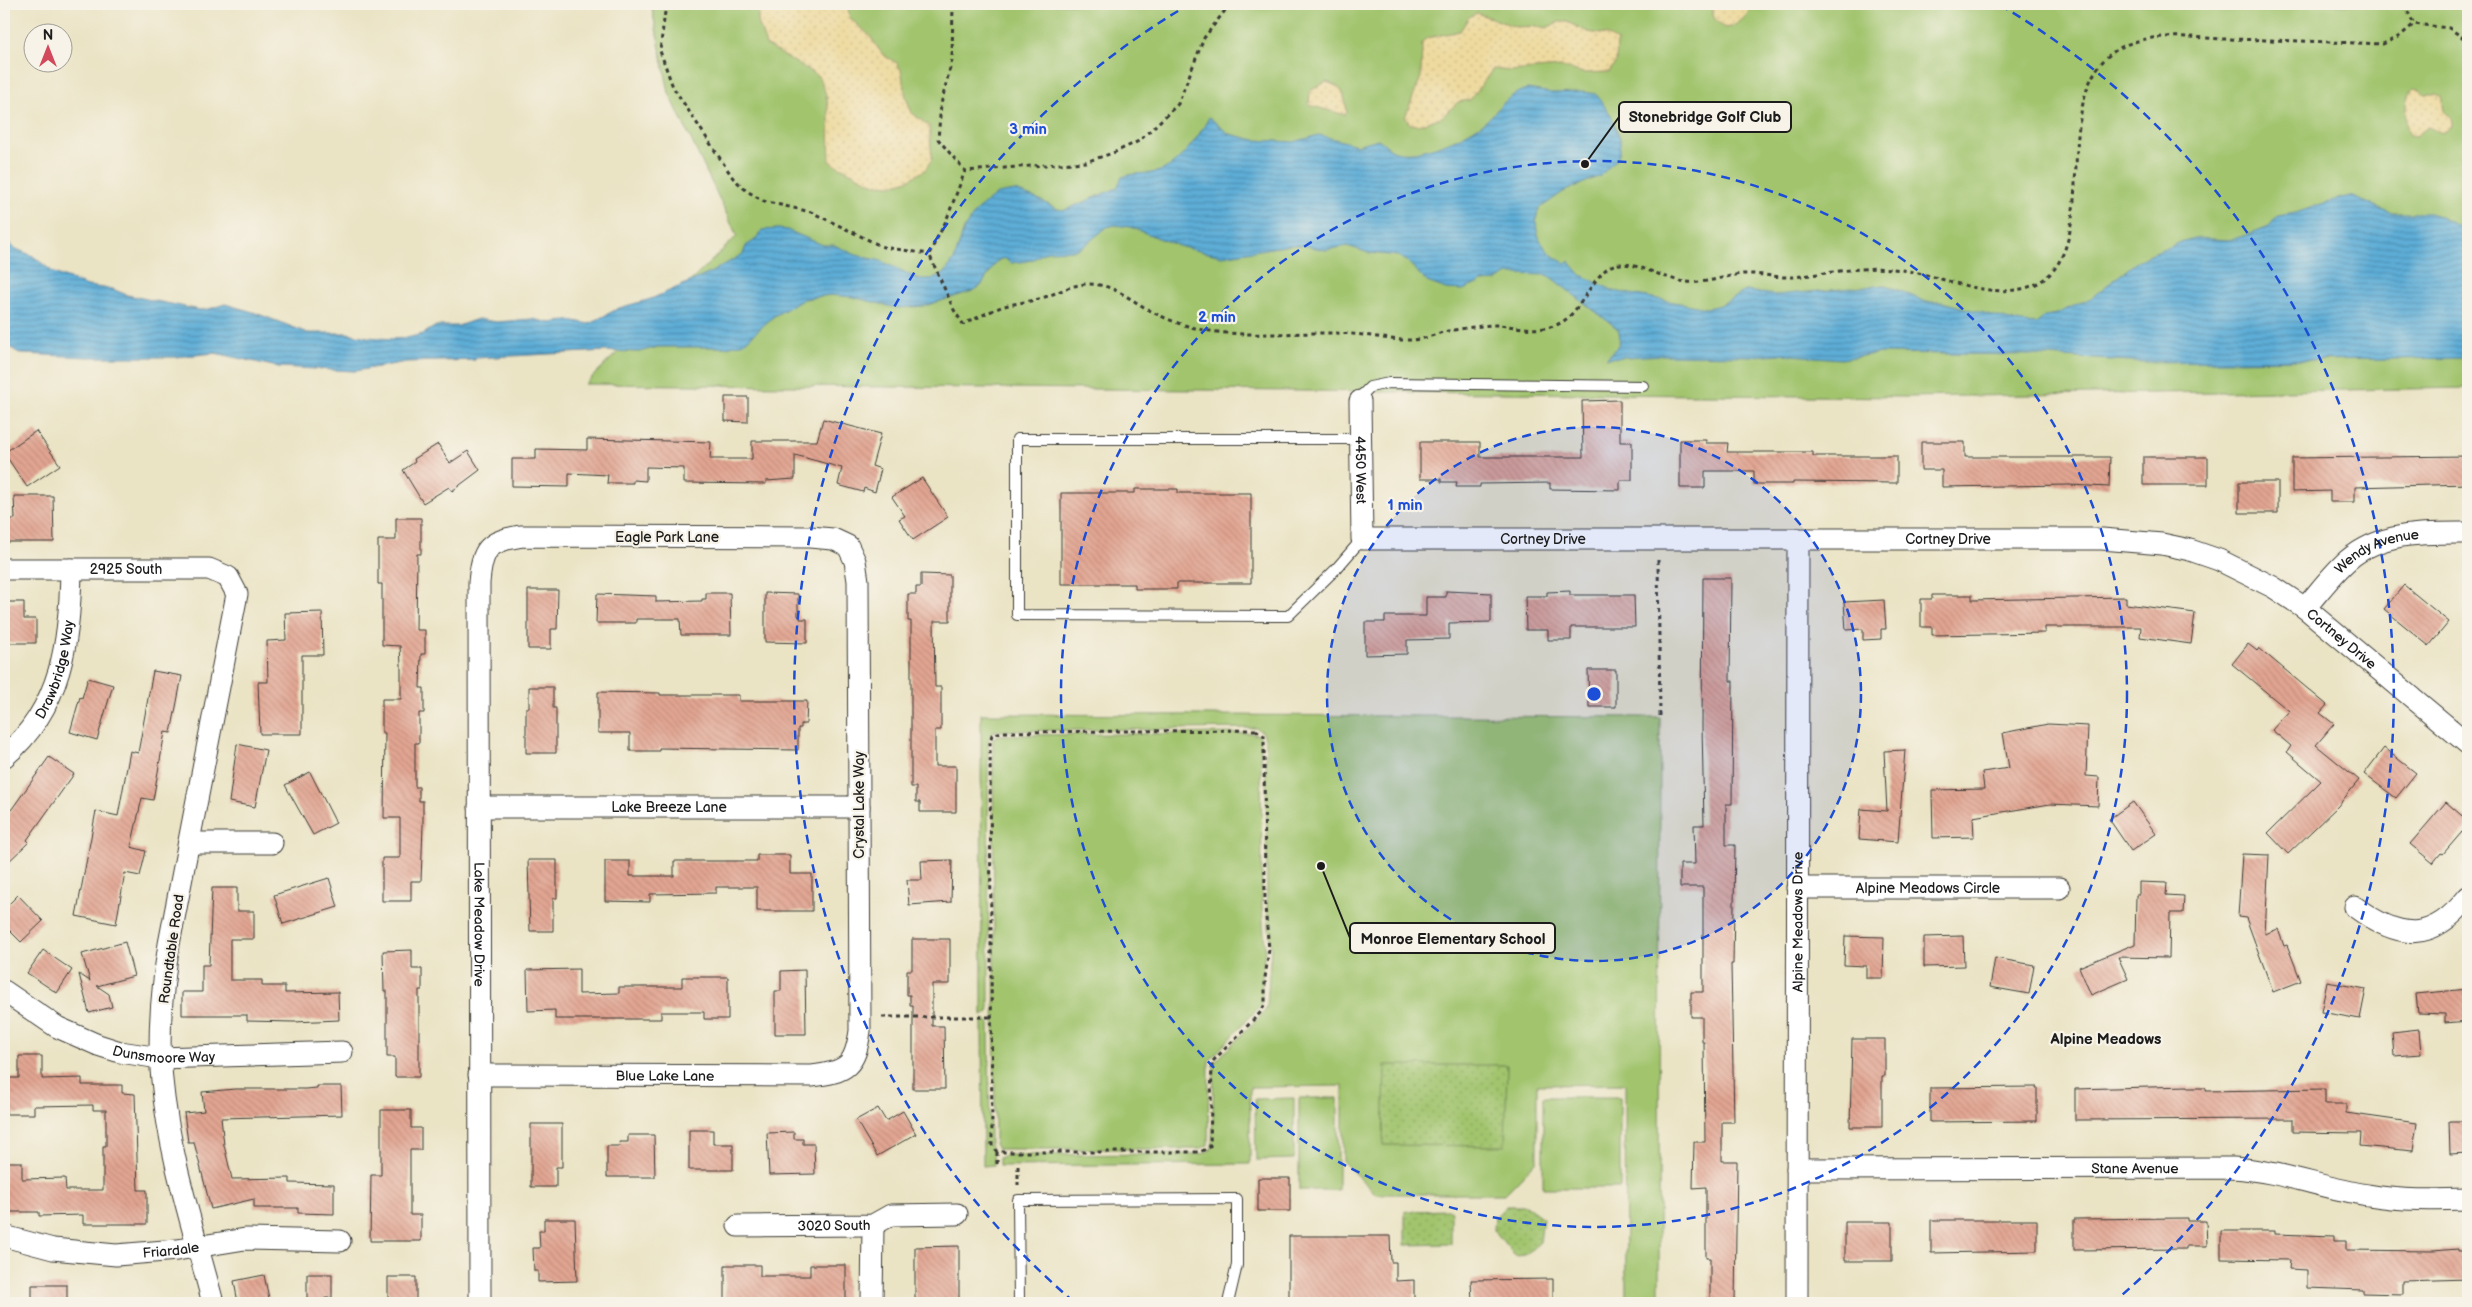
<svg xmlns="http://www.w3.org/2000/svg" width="2472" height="1307" viewBox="0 0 2472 1307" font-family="'Balsamiq Sans',sans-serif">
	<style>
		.grass { fill: #a1c46d; stroke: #5e7044 }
		.sand { fill: url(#sand-dots); stroke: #857b5d }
		.park { fill: url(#park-dots); stroke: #5e7044 }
		.water { fill: url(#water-rules); stroke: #3c647a }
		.building { fill: url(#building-back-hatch) }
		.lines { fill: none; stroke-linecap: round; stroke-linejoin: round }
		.lane-casing { stroke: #3b3a35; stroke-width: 12 }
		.street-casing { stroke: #3b3a35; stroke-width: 23 }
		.path { stroke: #3b3a35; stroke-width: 3; stroke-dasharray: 4 4; stroke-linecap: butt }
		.lane { stroke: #fff; stroke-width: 10 }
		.street { stroke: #fff; stroke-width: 21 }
		.ring { fill: none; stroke: #1d4ed8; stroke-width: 2.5; stroke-dasharray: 9 6 }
		.labels { text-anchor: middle; stroke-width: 4.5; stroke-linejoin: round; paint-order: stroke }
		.street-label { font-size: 14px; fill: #1c1c1c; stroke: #f7f3e8 }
		.neighbourhood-label { font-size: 15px; font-weight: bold; fill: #1c1c1c; stroke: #f7f3e8 }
		.centre { fill: #1d4ed8; stroke: #f7f3e8; stroke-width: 2.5 }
		.ring-label { font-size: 15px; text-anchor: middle; font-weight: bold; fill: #1d4ed8; stroke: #f7f3e8; stroke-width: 4.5; stroke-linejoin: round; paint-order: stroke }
		.leader { fill: none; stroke: #1c1c1c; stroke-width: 2 }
		.callout-dot { fill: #1c1c1c; stroke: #f7f3e8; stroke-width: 2 }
		.callout { fill: #f7f3e8; stroke: #1c1c1c; stroke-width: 2 }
		.callout-label { font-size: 15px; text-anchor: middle; font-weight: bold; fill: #1c1c1c }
	</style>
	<defs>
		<pattern id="sand-dots" width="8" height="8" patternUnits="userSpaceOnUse" patternTransform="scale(1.25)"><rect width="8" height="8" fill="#eeda9e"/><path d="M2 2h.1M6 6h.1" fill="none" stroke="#ccba88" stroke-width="1.8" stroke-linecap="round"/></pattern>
		<pattern id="park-dots" width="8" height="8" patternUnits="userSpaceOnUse" patternTransform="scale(1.25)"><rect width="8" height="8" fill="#a1c46d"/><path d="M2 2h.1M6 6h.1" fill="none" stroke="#8aa85e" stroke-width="1.8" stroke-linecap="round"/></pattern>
		<pattern id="water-rules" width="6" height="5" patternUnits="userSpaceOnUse" patternTransform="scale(1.25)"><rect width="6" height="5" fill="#5dadd7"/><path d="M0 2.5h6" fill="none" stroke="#4c8cae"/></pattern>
		<pattern id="building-back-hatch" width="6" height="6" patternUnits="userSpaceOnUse" patternTransform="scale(1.25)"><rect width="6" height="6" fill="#e2a592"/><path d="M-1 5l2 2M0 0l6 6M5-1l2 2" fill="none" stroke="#c18d7d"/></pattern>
	</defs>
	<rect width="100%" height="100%" fill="#f7f3e8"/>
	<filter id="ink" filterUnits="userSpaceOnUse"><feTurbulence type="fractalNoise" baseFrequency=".02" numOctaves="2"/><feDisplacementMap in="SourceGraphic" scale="10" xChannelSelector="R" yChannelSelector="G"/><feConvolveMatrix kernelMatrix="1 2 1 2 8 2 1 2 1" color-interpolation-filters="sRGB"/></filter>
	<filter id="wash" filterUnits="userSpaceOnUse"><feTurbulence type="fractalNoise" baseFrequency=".0096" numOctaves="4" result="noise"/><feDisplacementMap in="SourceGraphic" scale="20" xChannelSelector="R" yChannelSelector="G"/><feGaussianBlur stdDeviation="1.12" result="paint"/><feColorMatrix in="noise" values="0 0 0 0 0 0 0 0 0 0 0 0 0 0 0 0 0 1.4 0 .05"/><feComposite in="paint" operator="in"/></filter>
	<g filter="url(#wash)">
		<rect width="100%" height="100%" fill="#eae3c4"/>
		<!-- grass -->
		<path class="grass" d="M651,4H2468V388L1906,397L585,384L737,236L669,93Z
			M981,714L1660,717L1659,1303H1626L1625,1084L1537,1085V1161L1505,1194H1376L1343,1162V1086L1250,1087V1164L999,1166V1158L1005,1155L1200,1154L1205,1153L1212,1148L1214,1063L1265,1011L1267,1005L1271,949L1267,907L1266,742L1263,732L1256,728L993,731L988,741L989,1012L982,1015Z
			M1251,733L1260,736L1261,742L1262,907L1265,948L1262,978V1004L1209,1061L1208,1145L1200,1149H998L995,1144L993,739L996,736L1001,735Z
			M982,1020H986L989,1024L990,1145L993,1151L994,1165L983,1166Z
			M1543,1097H1620V1188H1543Z
			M1294,1098V1159L1256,1160L1255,1099Z
			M1299,1098H1338V1190H1299Z"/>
		<!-- sand -->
		<path class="sand" d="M758,4H847L850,18L869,35L883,55L897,63L901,70L906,97L912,113L929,126L932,159L925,170L908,180L892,185L874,184L834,164L830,161C828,133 833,100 818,76L766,45L758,22Z
			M1714,4H1751C1751,14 1736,27 1726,28C1716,23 1710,16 1714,4Z
			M1477,13L1516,27L1536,26L1546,28L1559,22H1567L1588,32L1607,35L1617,41L1616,62L1609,72L1583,73L1562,67L1510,71L1493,69L1470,100L1458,102L1442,117L1418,125L1410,124L1405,117L1421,77L1422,42L1427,38L1460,31L1469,17Z
			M1326,82C1344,87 1344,95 1347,112L1345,115L1309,105L1310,91Z
			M2414,88L2420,89L2425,94H2436L2441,96L2444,110L2452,118V127L2441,133L2428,127L2416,136L2410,135C2404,125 2403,96 2414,88Z"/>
		<!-- park -->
		<path class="park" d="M1385,1065H1507L1505,1146L1383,1145Z
			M1506,1206H1526L1543,1218L1540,1242L1525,1255L1515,1256L1494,1230L1495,1217Z
			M1451,1210V1244L1405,1245V1211Z"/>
		<!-- water -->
		<path class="water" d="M1527,89L1552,93L1584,92L1596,94L1611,115L1620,138V152L1616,160L1600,176L1563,192L1539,209C1530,231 1544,254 1565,263L1569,261L1581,275L1614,291L1707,308L1720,305L1746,291L1775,295L1886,285L1926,302H1942L2021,323L2036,324L2044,317L2052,316L2091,298L2139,260L2181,242L2194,238L2229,240L2244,236L2269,226L2278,216L2296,213L2330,201L2350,196L2392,213H2430L2438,216L2464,229L2468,235V358L2145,362L2031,355L1881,353L1841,359L1778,354L1754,356L1663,355L1606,358C1616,350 1623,342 1618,329L1548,275L1509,274L1496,281L1482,282L1463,290L1446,289L1427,282L1407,261L1398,256L1369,253L1347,246L1326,250L1302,245H1290L1222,256L1182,247L1130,227L1115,225L1107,227L1084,246L1075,250L1047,251L1032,260L1021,262L1011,263L1004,258L997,261L981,286L973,291L924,306L897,308L853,297L830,295L804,299L774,316L744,343L726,347H658L639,352L605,351L475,358V360L406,362L355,371L278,367L215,353L175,357H89L21,354L4,344V237L14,248L33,256L54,273L87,286L112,289L127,295L200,310L209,309L225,304L253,312L308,333H347L367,337L392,339L407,338L423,334L436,326H458L478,319L497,322L532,319L551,323L569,320L589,324L619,308L651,299L708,274L743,254L746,246L755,240L762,230L778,229L787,230L823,245H834L856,255L881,261L919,279H932L944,274L954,260L964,229L976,211L997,194L1015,191L1038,199L1057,209L1065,210L1117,188L1122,177C1134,172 1148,175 1160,171C1179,165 1201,134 1209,117L1229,134L1255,140L1294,142L1319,135L1357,145L1378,139C1383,142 1388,148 1393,150C1415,160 1469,136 1486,121C1500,108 1508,94 1527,89Z"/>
		<g id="blocks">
			<!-- building -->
			<path class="building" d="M725,397H748V422L725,421Z
				M1620,400V442H1632V480H1620V490L1550,489V483L1480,484V487H1456L1457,482H1441V479H1420V442H1480V457H1583L1582,401Z
				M823,419L881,434L872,466L881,469L875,492L864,488L863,492L838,485L842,468L795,455V479L766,481V484L684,483V468L646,467V481L633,480V483H607L608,475L569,473V487L512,486V459H536V449L587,450V439L711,442L710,459H752V441H817Z
				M36,431L60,465L27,487L4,453Z
				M1680,440H1706V443H1728L1727,452H1813V456H1897V483L1793,482V484H1754V471H1705V488H1680Z
				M1921,442H1965V457H2110L2109,487L2069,485L1942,487V470H1921Z
				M438,444L450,463L468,451L480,470L452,491L449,487L423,503L403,470L415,462L414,459Z
				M2468,456V484L2355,487V502H2330V491L2292,492V458Z
				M2143,457H2208V485H2143Z
				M922,478L948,517L913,540L899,519L905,516L892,497Z
				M2239,482H2278V513H2239Z
				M1135,489H1178V493H1251V583H1177V589H1135V584H1061V493H1135Z
				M14,496H53L54,542H6V519H15Z
				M396,518H421V554H417L416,630H425V654H421L420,688H424V713H419V743H415V787H419V801H423V825L421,881H411V901H382V858H400V818H384L385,733H382V699H401V665L400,646L382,645V584H378V540H396Z
				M921,574L950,575V621H934L935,687H941V730H935V766H956V812H920V802H916V787H911V621H908V594H916V587H921Z
				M1703,578H1731L1730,681H1733L1732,804H1726V845H1735L1733,964H1731L1734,1122H1722V1161H1737L1735,1303H1710V1258H1706V1187L1693,1188L1694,1142H1705L1704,1042H1702V1017H1691V992H1703V887H1680V864H1695L1694,825H1704L1702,726Z
				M2404,585L2449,622L2429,646L2384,609Z
				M528,590H558L557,629H551V649H528Z
				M1446,591L1491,593V622L1449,623V639L1407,640V654L1365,655V622H1385V616H1426V597H1446Z
				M1570,591V595H1634L1635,627H1571V640H1548V630H1526L1525,596H1547V592Z
				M706,593H730L731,635H681L680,619H636V623H596L597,594L656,596V602L702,601V599H706Z
				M765,593L798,594V616H800V619H807V643L765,642Z
				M1932,595H1972V600L2126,597V604L2195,613L2191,644L2140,637L2141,627H2045V633L1932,635V627H1921V599H1932Z
				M1884,600L1886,629H1881V639L1863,640V629L1846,630L1844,602Z
				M4,602H24V619H36V643H4Z
				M322,612L323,655H302V734H260L258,682H268L267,641L286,640L285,613Z
				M2248,644L2257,651L2259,648L2327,705L2320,713L2334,724L2316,745L2359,780L2338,806L2288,854L2268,833L2321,781L2287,752L2291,746L2272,730L2289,711L2232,664Z
				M1588,670H1616V707H1589Z
				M153,671L182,676L171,733L165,732L153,800L142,798L131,847L146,851L140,876L125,873L116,924L76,916L96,811L118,816L130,751L138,753Z
				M88,678L113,685L97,740L70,732L80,697L82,698Z
				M529,687H553V708H556V753H526V708H529Z
				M598,692L660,693V695H739V701H807L806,724H801V728H798V750L659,748V751H630V733H598Z
				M2048,724L2088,726L2086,776L2099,777L2098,806L2050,804L1973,817L1974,837L1933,838L1932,790L1984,789L1982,772L2009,768L2003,733Z
				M237,744L266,750L255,807L229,802Z
				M2384,748L2416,773L2396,798L2364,774Z
				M1905,750L1898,842L1859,839L1861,809L1887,811L1884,751Z
				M49,757L74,774L27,840L29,842L4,866V820Z
				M310,772L336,823L313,835L285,785Z
				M2133,802L2156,834L2131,851L2109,819Z
				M2446,802L2468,821V825L2443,854L2441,853L2433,863L2410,844Z
				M2242,854L2269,855L2265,934L2278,929L2284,946L2287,945L2301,981L2273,992L2246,918L2238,917Z
				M757,855H790V874H812V911H757V887H716V893L650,894V902L605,901V861H630V876H674V861H757Z
				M528,860H557V898H553V931H530Z
				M952,860L951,902L909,905L907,880H922L921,861Z
				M329,878L338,907L283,924L274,895Z
				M2139,882L2167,883L2166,895L2184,896L2183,913H2170L2169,958L2118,957L2128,979L2091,995L2079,967L2135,944L2136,895H2139Z
				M212,888H237V911H254V939H230V980H262V986H285V993L338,992L339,1020L294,1022L247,1021V1015H182V992H202V965H209Z
				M18,895L43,921L21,942L4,925V909Z
				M1845,936L1884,937L1883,978H1866V966L1844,965Z
				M1963,936L1964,966L1924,967V937Z
				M912,939H950V984H932V1026H944L945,1089H913V1005H910V995H907V970H912Z
				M125,942L134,976L97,986L109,994L112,1007L89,1013L79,974L90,981L82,954Z
				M43,950L72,970L57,993L27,973Z
				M412,950V969H422V990H419V1077H395V1057H387V991H384L383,951Z
				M1995,958L2034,965L2029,994L1990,987Z
				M579,969V994L619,993V987H682V977H728V1019H704V1012H661V1019H555V1010L528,1011L527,970Z
				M805,970L806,1034H775V991H781V971Z
				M2327,982L2366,989L2360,1019L2321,1012Z
				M2468,989V1021L2445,1023V1014L2418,1013L2416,994Z
				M2419,1029L2421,1054L2394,1056L2392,1032Z
				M1852,1039H1885V1076H1882V1127H1850Z
				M19,1056H42V1079L82,1078V1085H122V1093L135,1094L138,1190H147V1224H83V1215L39,1216V1212H5L4,1162H22V1179L65,1178L66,1190H103V1146H106V1110H93V1105L34,1106V1114H6V1078H19Z
				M317,1086H341L342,1115L221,1118L224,1145L232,1179L290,1178V1183L334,1184V1214L298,1213V1208H254V1199L211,1209L194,1142H188L184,1113L204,1111L202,1092L235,1089H305L317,1088Z
				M2188,1086V1088H2206V1091L2325,1089V1104H2346V1113L2417,1123L2413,1151L2360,1146L2361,1133L2293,1132V1119L2075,1120V1089Z
				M2037,1087V1121L1930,1122V1088Z
				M878,1108L886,1121L903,1111L916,1134L877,1156L856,1120Z
				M381,1110H411V1128H421V1150H410V1215H421V1241H370L371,1175H381Z
				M2449,1121H2468V1153L2450,1154Z
				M531,1124H562V1167H556V1187H531Z
				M689,1130H713V1144H733V1170H689Z
				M794,1132V1139H803V1144H814L815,1174L769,1175L767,1133Z
				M628,1135H654L655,1177H607V1146H620L619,1142H628Z
				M1258,1178H1290V1211H1258Z
				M2187,1218V1221H2206L2207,1246H2186V1249L2074,1250V1219Z
				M544,1219H575L577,1281L538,1282V1271H534L533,1248H540L539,1231H544Z
				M1931,1220H2037V1251L1931,1253Z
				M1845,1222H1892V1261H1845Z
				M2221,1231H2274V1234L2334,1236V1241H2346V1250L2433,1251L2458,1249V1251H2468V1279L2403,1281V1294L2363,1293V1290L2307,1288V1270L2289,1269L2290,1260L2221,1259Z
				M1289,1236H1390L1391,1262H1396V1281L1414,1280V1303H1289Z
				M959,1246V1303H915V1247Z
				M725,1265H760V1276H810V1265H846V1303H725Z
				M307,1274H332V1298H325V1303H307Z
				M264,1275L270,1303H238L234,1281Z
				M388,1277H416V1303H388Z
				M1553,1279V1303H1472L1471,1280Z
				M32,1285H67V1303H32Z"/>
		</g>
	</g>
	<g filter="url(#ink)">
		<use href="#blocks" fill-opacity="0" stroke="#3b3a35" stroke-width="1"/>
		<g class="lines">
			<defs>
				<path id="lane" d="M1360,401L1361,396L1370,387L1389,383L1643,386
					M1361,439H1017V615L1288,616L1336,569L1362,539
					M1019,1303L1018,1200L1237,1199V1265L1228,1303"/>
				<g id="street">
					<path id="s1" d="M1360,401L1362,539H2102L2162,544L2190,550L2219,560L2273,587L2305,608L2468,744"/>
					<path id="s2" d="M4,569H209L228,577L237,594L169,944C162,988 157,1035 162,1080C169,1156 194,1230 213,1303"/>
					<path id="s3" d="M2305,608C2319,592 2332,574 2348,560C2381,531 2427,533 2468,533"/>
					<path id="s4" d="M4,757C62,708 70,640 71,569"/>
					<path id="s5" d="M479,807H859"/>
					<path d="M189,843H272"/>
					<path id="s6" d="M1797,888H2059"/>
					<path d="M2355,907C2400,940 2432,943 2468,897"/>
					<path id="s7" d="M4,991L57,1027L98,1045L120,1052L160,1058L342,1052"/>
					<path id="s8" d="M479,1075L812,1076C847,1072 855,1066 860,1031L858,581L855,561L848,546L833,539L810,537L522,536C488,541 482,548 479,583L480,1303"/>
					<path id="s9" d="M1797,1169L2233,1168C2281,1171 2322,1188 2368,1195C2402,1201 2435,1200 2468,1199"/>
					<path id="s10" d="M738,1226L873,1225L891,1215L957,1214"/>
					<path id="s11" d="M4,1236L53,1249L116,1255L177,1250L245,1239L340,1241"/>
					<path d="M872,1303L873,1225"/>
					<path id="s12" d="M1797,1303L1798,539"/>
				</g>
			</defs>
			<!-- lane casing -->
			<use href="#lane" class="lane-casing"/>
			<!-- street casing -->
			<use href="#street" class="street-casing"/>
			<!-- path -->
			<path class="path" d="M666,4L660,51L673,87L733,178L747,191L763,201L811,212L883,247L929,254
				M953,4L952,60L941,104L938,139L965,171
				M1230,4L1204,38L1178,104L1139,141L1113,153L1085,162L965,171L946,221L929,254L954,310L963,324C976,319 988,312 1001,307C1014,303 1029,302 1042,298C1058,293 1071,284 1089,284C1113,284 1129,299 1149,310C1163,318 1179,324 1195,328C1242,340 1304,330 1353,334C1372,335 1392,341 1411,340C1422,340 1433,335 1443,332C1459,329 1477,326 1493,325C1518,325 1543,336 1565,320C1582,308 1596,270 1614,265C1632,259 1665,280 1686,282C1706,284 1724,276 1743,274C1760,273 1777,278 1793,277C1826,274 1859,266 1893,269C1934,272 1973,295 2015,290C2124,276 2028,74 2134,42C2163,33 2196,38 2225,39C2278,40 2331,42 2383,44L2400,36L2414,24L2449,28L2468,41
				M2404,4L2414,24
				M1658,560L1660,717
				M1256,730L1264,736V742L1265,907L1269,949L1265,978V1004L1261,1012L1212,1062L1210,1147L1200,1152H997L992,1145L990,741L992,735L1001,732Z
				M882,1017H991
				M997,1152V1165
				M1018,1166V1185"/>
			<!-- lane -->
			<use href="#lane" class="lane"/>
			<!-- street -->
			<use href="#street" class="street"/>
		</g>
	</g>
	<!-- distance rings -->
	<circle cx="1594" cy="694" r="267" fill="#1d4ed8" fill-opacity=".12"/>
	<g class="ring">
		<circle cx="1594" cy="694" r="267"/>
		<circle cx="1594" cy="694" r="533"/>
		<path d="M1074 1302A800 800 0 0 1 1188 5M2000 5A800 800 0 0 1 2114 1302"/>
	</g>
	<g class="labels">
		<!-- street labels -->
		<g class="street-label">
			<text dy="5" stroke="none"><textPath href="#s1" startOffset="69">4450 West</textPath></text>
			<text x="667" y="542">Eagle Park Lane</text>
			<text dy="5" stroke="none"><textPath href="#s1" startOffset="319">Cortney Drive</textPath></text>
			<text dy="5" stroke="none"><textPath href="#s1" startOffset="724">Cortney Drive</textPath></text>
			<text dy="5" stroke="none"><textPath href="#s3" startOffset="95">Wendy Avenue</textPath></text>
			<text dy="5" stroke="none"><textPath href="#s2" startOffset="122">2925 South</textPath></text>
			<text dy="5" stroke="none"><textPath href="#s1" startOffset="1144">Cortney Drive</textPath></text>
			<text dy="5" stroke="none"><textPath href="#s4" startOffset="104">Drawbridge Way</textPath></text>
			<text transform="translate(859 805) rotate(-90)" y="5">Crystal Lake Way</text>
			<text dy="5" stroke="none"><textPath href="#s5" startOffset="190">Lake Breeze Lane</textPath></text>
			<text dy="5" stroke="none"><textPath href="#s6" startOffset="131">Alpine Meadows Circle</textPath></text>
			<text dy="5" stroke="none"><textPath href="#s12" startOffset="381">Alpine Meadows Drive</textPath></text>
			<text dy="5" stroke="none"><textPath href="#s8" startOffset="1636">Lake Meadow Drive</textPath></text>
			<text transform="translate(171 949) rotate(-82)" y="5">Roundtable Road</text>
			<text dy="5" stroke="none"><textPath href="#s7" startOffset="176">Dunsmoore Way</textPath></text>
			<text dy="5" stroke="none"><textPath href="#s8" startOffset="186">Blue Lake Lane</textPath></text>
			<text dy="5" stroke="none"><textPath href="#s9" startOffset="338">Stane Avenue</textPath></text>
			<text dy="5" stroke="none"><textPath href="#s10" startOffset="96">3020 South</textPath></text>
			<text dy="5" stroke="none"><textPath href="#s11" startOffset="169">Friardale</textPath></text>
		</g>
		<!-- neighbourhood labels -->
		<g class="neighbourhood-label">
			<text x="2106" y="1044">Alpine Meadows</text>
		</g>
	</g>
	<circle cx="1594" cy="694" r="8" class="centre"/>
	<g class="ring-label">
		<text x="1028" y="134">3 min</text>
		<text x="1217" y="322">2 min</text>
		<text x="1405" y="510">1 min</text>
	</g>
	<!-- callouts -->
	<path class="leader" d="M1585 164L1619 117M1321 866L1350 938"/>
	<g class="callout-dot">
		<circle cx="1585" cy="164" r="5"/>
		<circle cx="1321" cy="866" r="5"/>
	</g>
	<g class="callout">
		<rect x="1619" y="102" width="172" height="30" rx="5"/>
		<rect x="1350" y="923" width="205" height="30" rx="5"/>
	</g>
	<g class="callout-label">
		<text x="1705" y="122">Stonebridge Golf Club</text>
		<text x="1453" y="944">Monroe Elementary School</text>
	</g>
	<!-- margin -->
	<rect width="2472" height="1307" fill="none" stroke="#f7f3e8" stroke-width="20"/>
	<!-- north arrow -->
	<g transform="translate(48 48)"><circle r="24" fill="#f7f3e8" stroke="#9f9d96"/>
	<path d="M0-4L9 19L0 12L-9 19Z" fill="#d1495b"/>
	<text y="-8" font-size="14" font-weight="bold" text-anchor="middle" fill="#1c1c1c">N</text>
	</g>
</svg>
